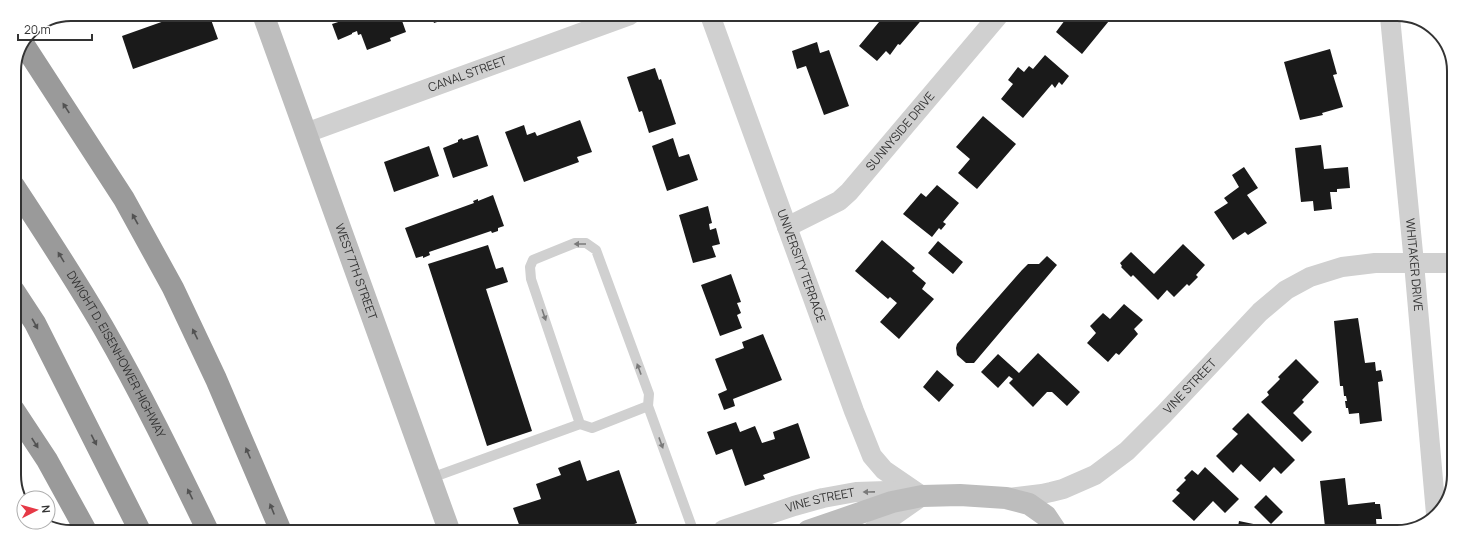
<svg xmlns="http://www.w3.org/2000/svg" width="1468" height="546" viewBox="0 0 1468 546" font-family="Manrope,sans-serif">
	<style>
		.building { fill: #1a1a1a }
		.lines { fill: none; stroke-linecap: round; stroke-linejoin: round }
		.lane { stroke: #d0d0d0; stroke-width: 10 }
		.street { stroke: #d0d0d0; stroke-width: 20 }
		.secondary { stroke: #bdbdbd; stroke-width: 22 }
		.highway { stroke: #9a9a9a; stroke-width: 22 }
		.oneway { fill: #525252 }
		.oneway2 { fill: #7a7a7a }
		.labels { text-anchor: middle; stroke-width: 4; stroke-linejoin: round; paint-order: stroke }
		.street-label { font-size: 12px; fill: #333; stroke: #fff }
		.rim { fill: none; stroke: #333; stroke-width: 2 }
	</style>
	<rect width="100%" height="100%" fill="#fff"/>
	<!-- building -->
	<path class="building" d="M184,14H209L218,39L133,69L122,36Z
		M373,15H400L406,32L390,38L391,41L367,50L361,34L358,35L357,31L352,33V34L338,40L332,24L357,16L358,20Z
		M434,15H459L434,23L432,18L435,17Z
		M884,16H925L900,45L898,44L890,55L886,51L877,61L859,46Z
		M1068,16H1113L1082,54L1056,32Z
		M817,42L820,53L829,50L849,106L824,115L806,66L797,69L792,51Z
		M1330,49L1337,74L1333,75L1343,107L1322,113L1323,115L1300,120L1284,62Z
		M1045,55L1069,76L1062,85L1059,82L1055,88L1052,84L1023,118L1001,99L1013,84L1008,80L1018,67L1024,72L1029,66L1033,69Z
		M655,68L659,80L661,79L676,124L649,133L642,111L639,112L627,77Z
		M983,116L1016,144L977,189L958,173L970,159L956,147Z
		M580,120L592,152L577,157L579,162L524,182L505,132L524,125L527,135L535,132L537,136Z
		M478,135L488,166L453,178L443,148L458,142V140L462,138L463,140Z
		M673,138L679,157L689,154L698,180L667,191L652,146Z
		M1321,145L1324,169L1348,167L1350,188L1337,189V192H1330L1332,209L1314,211L1313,201L1301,202L1295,148Z
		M429,146L439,176L394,192L384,162Z
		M1244,167L1258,188L1247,195L1267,223L1248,235L1245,232L1233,240L1214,212L1228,203L1224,198L1239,187L1232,175Z
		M937,185L959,203L943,222L946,224L941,230L939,228L932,237L903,214L921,193L926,197Z
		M493,195L504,226L498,228V231L492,233L491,231L429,252L430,255L423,258V256L416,258L405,228L474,203L473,201L478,199V201Z
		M708,206L712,223L709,224L710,230L716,228L720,244L712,246L716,257L693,263L679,215Z
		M882,240L915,268L912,271L926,283L922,289L934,299L899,339L880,322L897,303L890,297L888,299L855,271Z
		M938,241L963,262L953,274L928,253Z
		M1183,244L1205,265L1196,275L1198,277L1189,286L1187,284L1174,297L1167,290L1158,300L1133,275L1131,277L1121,267L1122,266L1120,263L1131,252L1154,274Z
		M488,245L496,269L503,267L508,282L486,289L532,431L487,446L428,264Z
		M1047,256L1057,265L974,363H966L957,355L956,348L957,344L1022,270L1028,264H1039Z
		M731,274L741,302L737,303L741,313L737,315L742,328L720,336L701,285Z
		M1124,304L1143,320L1134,329L1138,334L1119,355L1116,353L1108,362L1087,343L1096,333L1090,326L1103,313L1110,319Z
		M1358,318L1365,363L1375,362L1376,371L1381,370L1383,381L1378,382L1382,421L1360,424L1359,413L1349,414L1348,408H1346L1345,401H1347L1346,396H1344L1343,386H1340L1334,321Z
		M763,334L782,380L733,399L735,406L724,410L718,394L727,390L715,359L744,348L742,342Z
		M1038,353L1080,392L1067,406L1052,392H1047L1033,407L1009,383L1013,379L1009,376L998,388L981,372L998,354L1019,373Z
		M1296,359L1319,382L1302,400L1304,402L1293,413L1312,432L1302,442L1261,402L1269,395L1267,392L1280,379L1278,377Z
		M937,370L954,385L939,402L923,387Z
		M1248,413L1295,460L1281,474L1274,467L1260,482L1241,464L1233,473L1216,456L1238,434L1232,429Z
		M736,422L740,432L755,426L762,443L775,439L773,432L798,423L810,458L763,475L765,479L745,486L732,449L716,455L707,432Z
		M580,460L587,481L619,470L637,523L618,530H521L513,508L541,499L536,484L561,475L558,468Z
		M1205,467L1239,499L1225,513L1213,501L1194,521L1172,501L1180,493L1176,490L1186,480L1184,478L1192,470L1198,475Z
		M1345,478L1348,505L1375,502V504H1380L1382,519H1376L1377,532H1335L1334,525L1325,527L1320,481Z
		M1266,495L1283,512L1271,524L1254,507Z
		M1239,521L1263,526L1262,532H1237Z"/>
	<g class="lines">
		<!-- lane -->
		<path class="lane" d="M580,424L531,279L530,267L533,260L575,243H586L596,250L649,394L648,406L693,530
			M431,478L580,424L592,428L648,406"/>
		<!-- street -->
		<g class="street">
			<path id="s1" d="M710,15L854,411L872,456L884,470L922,496"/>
			<path id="s2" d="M1390,17L1414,263L1436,514"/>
			<path id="s3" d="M306,133L630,15"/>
			<path id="s4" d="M787,227L839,201L849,192L998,16"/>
			<path id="s5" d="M1009,498L1042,494L1051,492L1063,489L1095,475L1127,451L1164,414L1260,312L1286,290L1310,277L1342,267L1375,263H1452"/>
			<path id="s6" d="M723,530L794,506L823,498L856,492L887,491L916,495"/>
			<path d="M872,531L922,496"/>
		</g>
		<!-- secondary -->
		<g class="secondary">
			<path id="s7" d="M263,14L449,530"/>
			<path d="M808,531L892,502L922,496L960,495L1006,498L1029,504L1046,516L1056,531"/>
		</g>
		<!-- highway -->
		<g class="highway">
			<path d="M24,45L124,199L173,288L216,379L280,529"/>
			<path id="s8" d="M14,186C45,233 75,279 103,327C141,393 174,461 207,529"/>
			<path d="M14,291L35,323L139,529"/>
			<path d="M14,410L47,460L85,529"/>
		</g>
	</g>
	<!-- one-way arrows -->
	<defs><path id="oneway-solid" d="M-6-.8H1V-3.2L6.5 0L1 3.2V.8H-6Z"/></defs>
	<g class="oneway">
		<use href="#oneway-solid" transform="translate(66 108) rotate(-123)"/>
		<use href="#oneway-solid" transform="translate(135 219) rotate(-119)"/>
		<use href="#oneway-solid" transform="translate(61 257) rotate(-121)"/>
		<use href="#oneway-solid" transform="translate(35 324) rotate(61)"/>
		<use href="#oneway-solid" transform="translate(195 334) rotate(-116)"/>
		<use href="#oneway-solid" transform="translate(94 440) rotate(63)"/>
		<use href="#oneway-solid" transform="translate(35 443) rotate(57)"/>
		<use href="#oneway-solid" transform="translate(248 453) rotate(-113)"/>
		<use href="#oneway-solid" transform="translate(190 494) rotate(-116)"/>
		<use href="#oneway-solid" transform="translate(272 509) rotate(-112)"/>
	</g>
	<g class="oneway2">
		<use href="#oneway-solid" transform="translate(580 244) rotate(-180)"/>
		<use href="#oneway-solid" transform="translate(544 315) rotate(71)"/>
		<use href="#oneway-solid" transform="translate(639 369) rotate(-110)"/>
		<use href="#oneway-solid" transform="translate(661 443) rotate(70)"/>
		<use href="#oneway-solid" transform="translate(869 492) rotate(179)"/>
	</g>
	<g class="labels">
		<!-- street labels -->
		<g class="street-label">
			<text dy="4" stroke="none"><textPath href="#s3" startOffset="172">CANAL STREET</textPath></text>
			<text dy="4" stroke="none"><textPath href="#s4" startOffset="151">SUNNYSIDE DRIVE</textPath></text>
			<text dy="4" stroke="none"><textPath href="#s2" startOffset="249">WHITAKER DRIVE</textPath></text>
			<text dy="4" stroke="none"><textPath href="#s1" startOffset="267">UNIVERSITY TERRACE</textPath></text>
			<text dy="4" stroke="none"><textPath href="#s7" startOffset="274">WEST 7TH STREET</textPath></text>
			<text dy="4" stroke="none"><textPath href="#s8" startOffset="197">DWIGHT D. EISENHOWER HIGHWAY</textPath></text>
			<text dy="4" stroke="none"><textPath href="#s5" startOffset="220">VINE STREET</textPath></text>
			<text dy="4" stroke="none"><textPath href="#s6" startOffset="102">VINE STREET</textPath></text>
		</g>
	</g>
	<!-- crop -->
	<path d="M0 0H1468V546H0ZM71 21H1397A50 50 0 0 1 1447 71V475A50 50 0 0 1 1397 525H71A50 50 0 0 1 21 475V71A50 50 0 0 1 71 21Z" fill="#fff" fill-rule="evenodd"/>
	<path class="rim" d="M71 21H1397A50 50 0 0 1 1447 71V475A50 50 0 0 1 1397 525H71A50 50 0 0 1 21 475V71A50 50 0 0 1 71 21Z"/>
	<!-- north arrow -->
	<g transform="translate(36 510) rotate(84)"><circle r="19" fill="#ffffff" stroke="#adadad"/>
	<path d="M0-3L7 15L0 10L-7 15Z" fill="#e63946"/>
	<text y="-6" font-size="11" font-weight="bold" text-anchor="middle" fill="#333333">N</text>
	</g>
	<!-- scale -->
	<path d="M18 34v6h74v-6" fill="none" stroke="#333333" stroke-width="2"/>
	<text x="24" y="34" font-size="12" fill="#333333" stroke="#ffffff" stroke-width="3" paint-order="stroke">20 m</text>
</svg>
